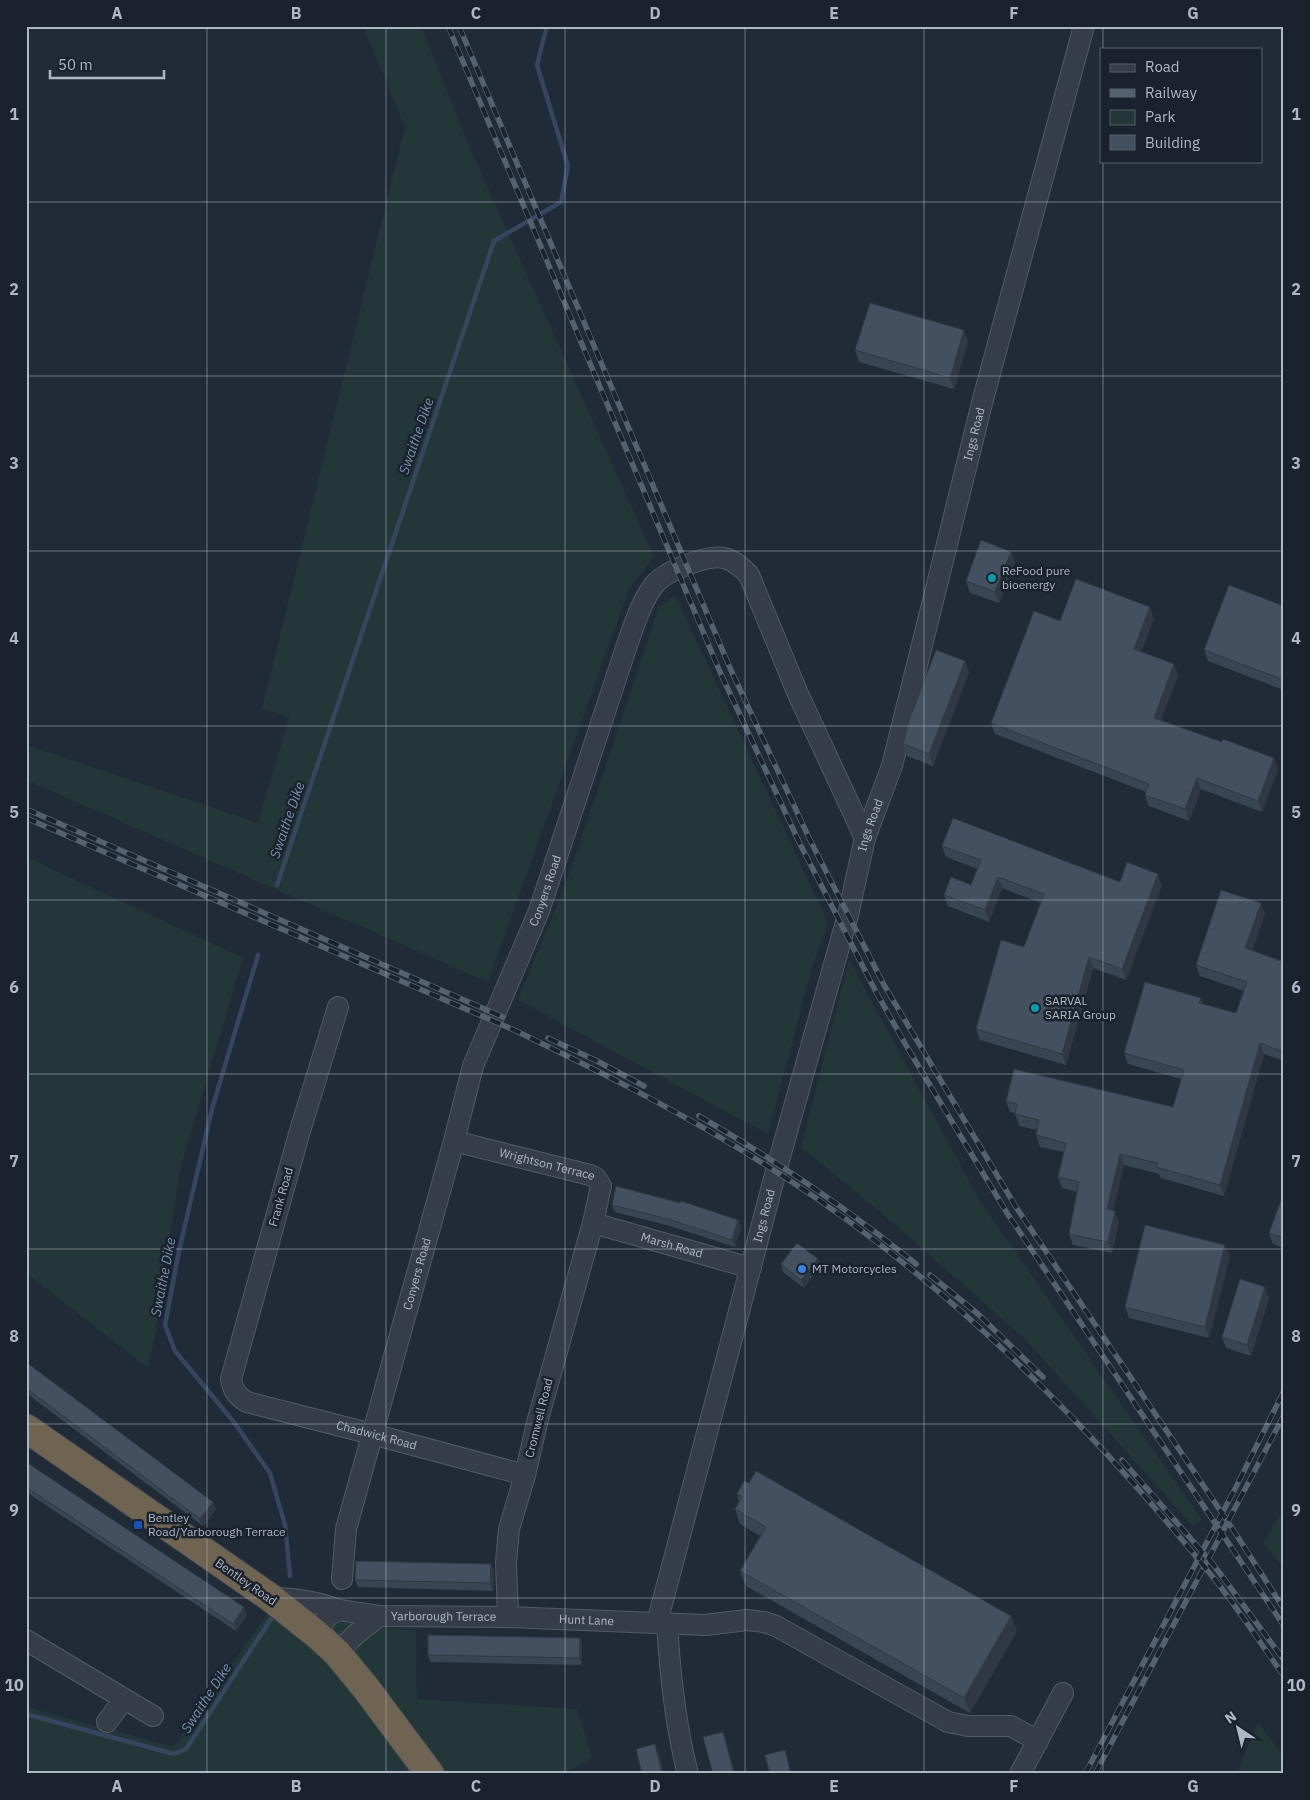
<svg xmlns="http://www.w3.org/2000/svg" width="1310" height="1800" viewBox="0 0 1310 1800" font-family="'IBM Plex Sans',sans-serif">
	<style>
		.green { fill: #233739 }
		.lines { fill: none; stroke-linecap: round; stroke-linejoin: round }
		.stream { stroke: #35465f; stroke-width: 4.5 }
		.minor-casing { stroke: #525a66; stroke-width: 22 }
		.highway-casing { stroke: #3f4753; stroke-width: 30 }
		.minor { stroke: #353d49; stroke-width: 20 }
		.highway { stroke: #6f6352; stroke-width: 28 }
		.rail-casing { stroke: #566170; stroke-width: 5.5 }
		.rail { stroke: #1a222d; stroke-width: 4; stroke-dasharray: 11; stroke-linecap: butt }
		.wall { fill: #3a4553 }
		.shaded-wall { fill: #303843 }
		.building { fill: #445060; stroke: #303843 }
		.grid { fill: none; stroke: #afb7c5; stroke-width: 1; stroke-opacity: 0.55 }
		.culture-dot { fill: #0f9aa8; stroke: #1a222d; stroke-width: 2 }
		.shop-dot { fill: #3f7fe0; stroke: #1a222d; stroke-width: 2 }
		.transit-dot { fill: #1a4fb4; stroke: #1a222d; stroke-width: 2 }
		.labels { text-anchor: middle; stroke-width: 5; stroke-linejoin: round; paint-order: stroke }
		.street-label { font-size: 12px; fill: #afb7c5; stroke: #1a222d }
		.poi-label { font-size: 12px; fill: #afb7c5; stroke: #1a222d; text-anchor: start }
		.water-label { font-size: 14px; font-style: italic; fill: #778ead; stroke: #1a222d }
		.neatline { fill: none; stroke: #afb7c5; stroke-width: 2 }
		.grid-label { font-size: 16px; text-anchor: middle; font-weight: bold; fill: #afb7c5 }
	</style>
	<rect width="100%" height="100%" fill="#212b38"/>
	<!-- green -->
	<path class="green" d="M363,26H421L472,153L654,557L629,589L488,982L26,780V745L258,823L289,717L262,709L405,127Z
		M675,595L828,923L812,967L768,1134L518,1000L568,878L659,607Z
		M26,857L243,958L180,1169L155,1335L148,1368L26,1273Z
		M849,960L980,1201L1202,1520L1193,1526L1025,1339L884,1215L801,1147Z
		M1284,1508V1568L1263,1543Z
		M267,1614L416,1631L417,1699L577,1709L592,1758L563,1774H26V1707L174,1747Z
		M1258,1722L1284,1758V1774H1237Z"/>
	<g class="lines">
		<!-- stream -->
		<path class="stream" d="M277,885L494,241L561,202L568,166L537,65L547,26
			M258,955L212,1109L179,1251L165,1325L175,1351L233,1421L270,1473L285,1525L290,1576
			M26,1714L174,1754L186,1749L271,1619"/>
		<defs>
			<g id="minor">
				<path id="s1" d="M338,1007L299,1134L231,1379C233,1391 237,1396 247,1402L372,1434L525,1475"/>
				<path id="s2" d="M454,1141L590,1175L596,1178L601,1186L593,1223L538,1419L525,1475L509,1529L506,1562L508,1617"/>
				<path id="s3" d="M593,1223L751,1268"/>
				<path id="s4" d="M342,1579L346,1529L454,1141L473,1066L539,911L627,645C634,625 641,602 654,585C664,572 707,554 724,558C734,560 742,568 749,575L798,694L865,838"/>
				<path d="M271,1598C295,1598 316,1601 339,1610"/>
				<path id="s5" d="M657,1623L776,1171L848,915L865,838L892,766L983,399L1084,26"/>
				<path d="M667,1623C670,1675 675,1724 688,1774"/>
				<path id="s6" d="M315,1633L329,1615L339,1610L379,1616L508,1617L705,1625L747,1620L764,1622L776,1626L948,1722L968,1726H1011L1038,1741"/>
				<path d="M26,1640L153,1716"/>
				<path d="M337,1653L356,1634L379,1616"/>
				<path d="M107,1722L124,1699"/>
				<path d="M1020,1774L1063,1693"/>
			</g>
			<path id="highway" d="M26,1428L271,1598L315,1633L337,1653L365,1687L430,1774"/>
		</defs>
		<!-- minor casing -->
		<use href="#minor" class="minor-casing"/>
		<!-- highway casing -->
		<use href="#highway" class="highway-casing"/>
		<!-- minor -->
		<use href="#minor" class="minor"/>
		<!-- highway -->
		<use href="#highway" class="highway"/>
		<defs>
			<path id="rail" d="M448,26L720,672L800,844L875,990L907,1047L1007,1213L1284,1626
				M459,26L730,668L810,840L884,985L1016,1207L1234,1531L1284,1609
				M26,809L503,1017
				M26,818L514,1030C603,1073 691,1117 775,1171C944,1278 1087,1422 1212,1576C1238,1608 1260,1643 1284,1676
				M548,1038L597,1061L644,1086
				M699,1116C775,1160 848,1209 916,1264
				M930,1275L978,1314L1043,1377
				M1122,1460L1213,1564L1284,1660
				M1085,1774L1236,1487L1284,1391
				M1095,1774L1284,1415"/>
		</defs>
		<!-- rail casing -->
		<use href="#rail" class="rail-casing"/>
		<!-- rail -->
		<use href="#rail" class="rail"/>
	</g>
	<!-- wall -->
	<path class="wall" d="M968,341L954,389L859,362L855,350Z
		M1011,552L1015,563L999,603L970,593L966,581Z
		M1284,606V690L1208,661L1204,650Z
		M1154,618L1141,652L1174,664L1178,676L1161,720L1278,769L1262,812L1201,789L1189,821L1149,806L1145,795L1146,792L995,734L991,723L1060,621Z
		M969,672L933,766L907,756L903,744Z
		M942,846L1120,882L1162,885L1126,980L1093,968L1066,1065L980,1040L976,1029L1024,947L1041,903L1002,888L989,922L948,906L944,895L971,885L978,869L946,857Z
		M1265,914L1252,950L1284,962V1061L1264,1054L1224,1196L1161,1178L1159,1174L1124,1165L1113,1210L1119,1222L1112,1253L1073,1245L1069,1234L1077,1192L1062,1188L1058,1177L1064,1152L1040,1147L1036,1135L1037,1130L1019,1126L1015,1113L1010,1112L1006,1101L1173,1107L1181,1079L1128,1064L1124,1053L1201,998L1203,1004L1236,1013L1244,991L1200,976L1196,965Z
		M1284,1192V1248L1273,1244L1269,1233Z
		M612,1205L738,1220L741,1227L735,1247L670,1226L615,1212Z
		M1230,1256L1209,1338L1129,1318L1125,1307Z
		M818,1259L820,1266L804,1288L783,1272L781,1264Z
		M1269,1298L1251,1356L1226,1348L1222,1337Z
		M26,1362L216,1509L203,1526L26,1393Z
		M26,1462L247,1615L236,1631L26,1492Z
		M737,1494L1011,1616L1017,1631L970,1713L746,1586L740,1571L760,1536L740,1524L735,1509L739,1502Z
		M494,1571L493,1591L358,1587L355,1580Z
		M582,1645V1665L430,1662L428,1655Z"/>
	<!-- shaded-wall -->
	<path class="shaded-wall" d="M964,330L968,341L954,389L950,378Z
		M1011,552L1015,563L999,603L995,592Z
		M1150,607L1154,618L1138,660L1134,649Z
		M965,661L969,672L933,766L929,754Z
		M1174,664L1178,676L1158,729L1154,718Z
		M1274,758L1278,769L1262,812L1258,801Z
		M1197,778L1201,789L1189,821L1185,809Z
		M1158,874L1162,885L1126,980L1122,969Z
		M998,877L1002,888L989,922L985,910Z
		M1261,903L1265,914L1250,959L1245,948Z
		M1089,957L1093,968L1066,1065L1062,1054Z
		M1201,998L1205,1009L1199,1003Z
		M1260,1043L1264,1054L1224,1196L1220,1185Z
		M1120,1154L1124,1165L1111,1220L1107,1209Z
		M1115,1211L1119,1222L1112,1253L1108,1242Z
		M738,1220L741,1227L735,1247L732,1240Z
		M1225,1245L1230,1256L1209,1338L1205,1327Z
		M818,1259L820,1266L804,1288L801,1280Z
		M1265,1287L1269,1298L1251,1356L1247,1345Z
		M213,1502L216,1509L203,1526L200,1519Z
		M491,1564L494,1571L493,1591L490,1583Z
		M244,1607L247,1615L236,1631L233,1624Z
		M1011,1616L1017,1631L970,1713L964,1698Z
		M580,1638L582,1645V1665L579,1658Z
		M723,1732L726,1739L735,1774H734Z
		M655,1744L660,1757L664,1774H662Z"/>
	<!-- building -->
	<path class="building" d="M870,303L964,330L950,378L855,350Z
		M981,540L1011,552L995,592L966,581Z
		M1076,579L1150,607L1134,649L1174,664L1154,718L1222,742L1223,739L1274,758L1258,801L1197,778L1185,809L1145,795L1149,784L991,723L1034,611L1060,621Z
		M1229,585L1284,606V680L1204,650Z
		M936,650L965,661L929,754L903,744L909,720Z
		M953,818L1120,882L1127,862L1158,874L1122,969L1089,957L1062,1054L976,1029L1001,940L1024,947L1044,894L998,877L985,910L944,895L951,877L971,885L981,860L942,846Z
		M1221,890L1261,903L1245,948L1284,962V1052L1260,1043L1220,1185L1156,1167L1158,1163L1120,1154L1107,1209L1115,1211L1108,1242L1069,1234L1079,1182L1058,1177L1066,1143L1036,1135L1039,1120L1015,1114L1017,1104L1006,1101L1014,1069L1173,1107L1184,1070L1124,1053L1145,982L1201,998L1199,1003L1236,1013L1247,982L1196,965Z
		M616,1186L680,1203L681,1201L738,1220L732,1240L668,1219L612,1205Z
		M1284,1192V1238L1269,1233Z
		M1145,1225L1225,1245L1205,1327L1125,1307Z
		M797,1243L818,1259L801,1280L781,1264Z
		M1240,1279L1265,1287L1247,1345L1222,1337Z
		M26,1362L213,1502L200,1519L26,1388Z
		M26,1462L244,1607L233,1624L26,1487Z
		M756,1471L1011,1616L964,1698L740,1571L766,1527L735,1509L742,1497L737,1494L744,1481L749,1483Z
		M356,1561L491,1564L490,1583L355,1580Z
		M428,1635L580,1638L579,1658L428,1655Z
		M723,1732L734,1774H713L703,1737Z
		M655,1744L662,1774H642L636,1749Z
		M785,1750L791,1774H770L765,1755Z"/>
	<!-- grid -->
	<path class="grid" d="M207,26V1774M386,26V1774M565,26V1774M745,26V1774M924,26V1774M1103,26V49M1103,161V1774M26,202H1284M26,376H1284M26,551H1284M26,726H1284M26,900H1284M26,1074H1284M26,1249H1284M26,1424H1284M26,1598H1284"/>
	<!-- markers -->
	<g class="culture-dot">
		<circle cx="992" cy="578" r="5"/>
		<circle cx="1035" cy="1008" r="5"/>
	</g>
	<circle class="shop-dot" cx="802" cy="1269" r="5"/>
	<rect class="transit-dot" x="133" y="1520" width="10" height="10" rx="2.5"/>
	<g class="labels">
		<!-- street labels -->
		<g class="street-label">
			<text dy="4" stroke="none"><textPath href="#s5" startOffset="1231">Ings Road</textPath></text>
			<text dy="4" stroke="none"><textPath href="#s5" startOffset="826">Ings Road</textPath></text>
			<text dy="4" stroke="none"><textPath href="#s4" startOffset="720">Conyers Road</textPath></text>
			<text dy="4" stroke="none"><textPath href="#s2" startOffset="96">Wrightson Terrace</textPath></text>
			<text transform="translate(281 1197) rotate(-74)" y="4">Frank Road</text>
			<text dy="4" stroke="none"><textPath href="#s5" startOffset="421">Ings Road</textPath></text>
			<text dy="4" stroke="none"><textPath href="#s3" startOffset="82">Marsh Road</textPath></text>
			<text dy="4" stroke="none"><textPath href="#s4" startOffset="315">Conyers Road</textPath></text>
			<text transform="translate(539 1418) rotate(-76)" y="4">Cromwell Road</text>
			<text dy="4" stroke="none"><textPath href="#s1" startOffset="550">Chadwick Road</textPath></text>
			<text transform="translate(246 1582) rotate(35)" y="4">Bentley Road</text>
			<text dy="4" stroke="none"><textPath href="#s6" startOffset="139">Yarborough Terrace</textPath></text>
			<text dy="4" stroke="none"><textPath href="#s6" startOffset="282">Hunt Lane</textPath></text>
		</g>
		<!-- poi labels -->
		<g class="poi-label">
			<text x="1002" y="575">ReFood pure<tspan x="1002" dy="14">bioenergy</tspan></text>
			<text x="1045" y="1005">SARVAL<tspan x="1045" dy="14">SARIA Group</tspan></text>
			<text x="812" y="1273">MT Motorcycles</text>
			<text x="148" y="1522">Bentley<tspan x="148" dy="14">Road/Yarborough Terrace</tspan></text>
		</g>
		<!-- water labels -->
		<g class="water-label">
			<text transform="translate(416 436) rotate(-71)" y="5">Swaithe Dike</text>
			<text transform="translate(287 820) rotate(-71)" y="5">Swaithe Dike</text>
			<text transform="translate(163 1277) rotate(-79)" y="5">Swaithe Dike</text>
			<text transform="translate(206 1698) rotate(-57)" y="5">Swaithe Dike</text>
		</g>
	</g>
	<!-- border -->
	<rect width="1310" height="1800" fill="none" stroke="#1a222d" stroke-width="55"/>
	<!-- legend -->
	<rect x="1100" y="48" width="162" height="115" fill="#1a222d" stroke="#565e6a"/>
	<rect x="1110" y="64" width="25" height="8" fill="#353d49" stroke="#565e6a"/>
	<text x="1145" y="72" font-size="15" fill="#afb7c5">Road</text>
	<rect x="1110" y="89" width="25" height="8" fill="#566170" stroke="#565e6a"/>
	<text x="1145" y="98" font-size="15" fill="#afb7c5">Railway</text>
	<rect x="1110" y="110" width="25" height="15" fill="#233739" stroke="#565e6a"/>
	<text x="1145" y="122" font-size="15" fill="#afb7c5">Park</text>
	<rect x="1110" y="135" width="25" height="15" fill="#445060" stroke="#565e6a"/>
	<text x="1145" y="148" font-size="15" fill="#afb7c5">Building</text>
	<!-- north arrow -->
	<g transform="translate(1238 1728) rotate(325)" stroke="#1a222d" stroke-width="4" paint-order="stroke">
	<path d="M0-4L9 19L0 12L-9 19Z" fill="#afb7c5"/>
	<text y="-8" font-size="14" font-weight="bold" text-anchor="middle" fill="#afb7c5">N</text>
	</g>
	<!-- scale -->
	<path d="M50 70v8h114v-8" fill="none" stroke="#afb7c5" stroke-width="2.5"/>
	<text x="58" y="70" font-size="15" fill="#afb7c5" stroke="#1a222d" stroke-width="4" paint-order="stroke">50 m</text>
	<rect x="28" y="28" width="1254" height="1744" class="neatline"/>
	<g class="grid-label">
		<text x="117" y="19">A</text>
		<text x="296" y="19">B</text>
		<text x="476" y="19">C</text>
		<text x="655" y="19">D</text>
		<text x="834" y="19">E</text>
		<text x="1014" y="19">F</text>
		<text x="1193" y="19">G</text>
		<text x="14" y="120">1</text>
		<text x="1296" y="120">1</text>
		<text x="14" y="295">2</text>
		<text x="1296" y="295">2</text>
		<text x="14" y="469">3</text>
		<text x="1296" y="469">3</text>
		<text x="14" y="644">4</text>
		<text x="1296" y="644">4</text>
		<text x="14" y="818">5</text>
		<text x="1296" y="818">5</text>
		<text x="14" y="993">6</text>
		<text x="1296" y="993">6</text>
		<text x="14" y="1167">7</text>
		<text x="1296" y="1167">7</text>
		<text x="14" y="1342">8</text>
		<text x="1296" y="1342">8</text>
		<text x="14" y="1516">9</text>
		<text x="1296" y="1516">9</text>
		<text x="14" y="1691">10</text>
		<text x="1296" y="1691">10</text>
		<text x="117" y="1792">A</text>
		<text x="296" y="1792">B</text>
		<text x="476" y="1792">C</text>
		<text x="655" y="1792">D</text>
		<text x="834" y="1792">E</text>
		<text x="1014" y="1792">F</text>
		<text x="1193" y="1792">G</text>
	</g>
</svg>
